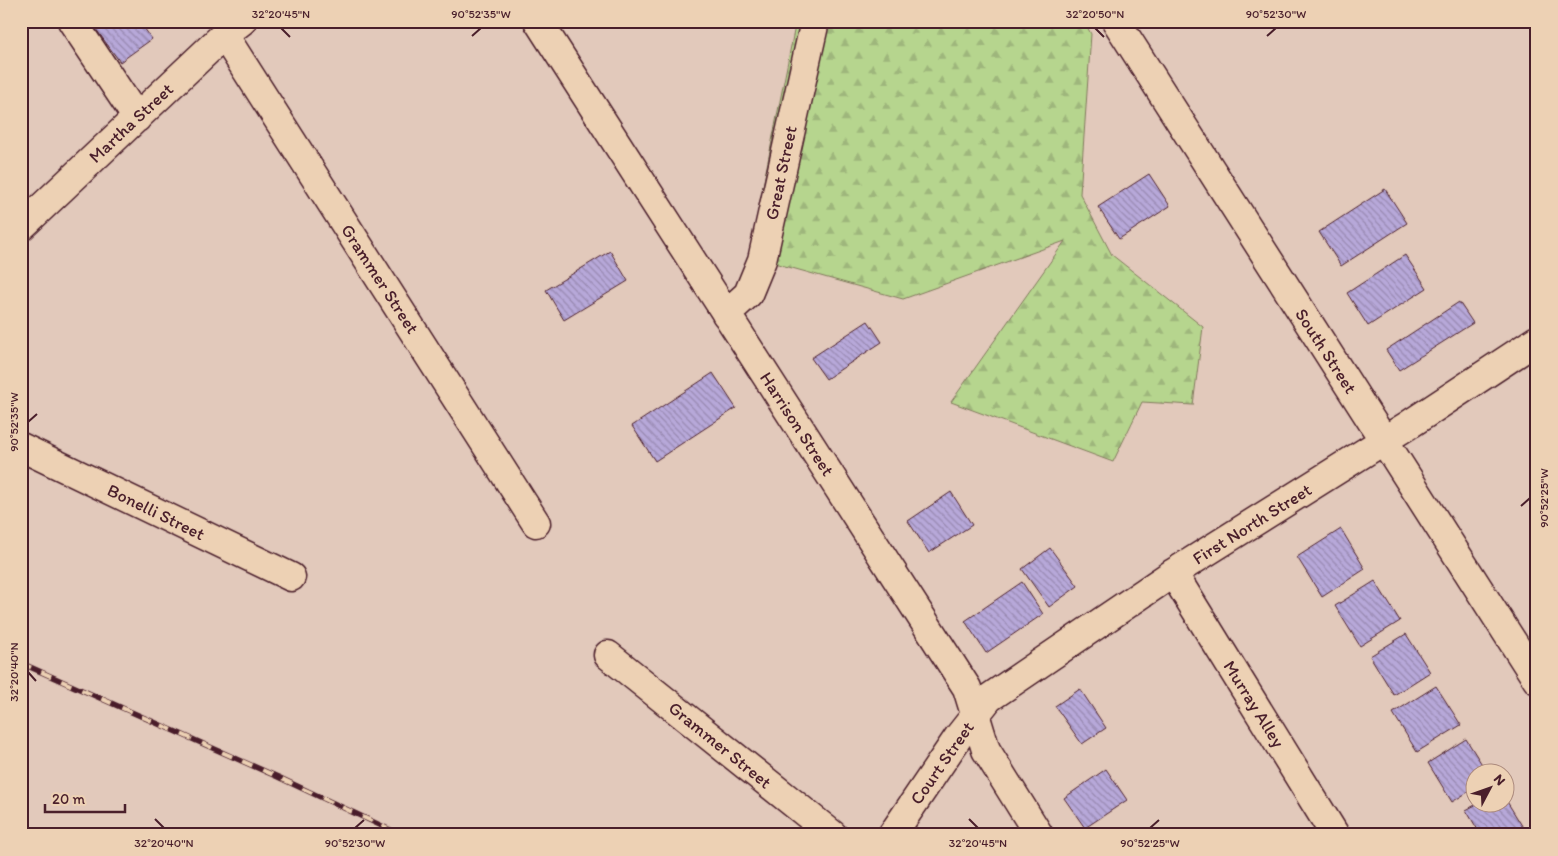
<svg xmlns="http://www.w3.org/2000/svg" width="1558" height="856" viewBox="0 0 1558 856" font-family="Itim,sans-serif">
	<style>
		.forest { fill: url(#forest-firs); stroke: #807a5c }
		.building { fill: url(#building-back-hatch); stroke: #4a1f2b }
		.lines { fill: none; stroke-linecap: round; stroke-linejoin: round }
		.minor-casing { stroke: #4a1f2b; stroke-width: 31 }
		.minor { stroke: #edd1b4; stroke-width: 28 }
		.rail-casing { stroke: #4a1f2b; stroke-width: 5.5 }
		.rail { stroke: #edd1b4; stroke-width: 4; stroke-dasharray: 11; stroke-linecap: butt }
		.ticks { fill: none; stroke: #4a1f2b; stroke-width: 2 }
		.labels { text-anchor: middle; stroke-width: 4; stroke-linejoin: round; paint-order: stroke }
		.street-label { font-size: 18px; fill: #4a1f2b; stroke: #edd1b4 }
		.neatline { fill: none; stroke: #4a1f2b; stroke-width: 2 }
		.ticks-label { font-size: 12px; text-anchor: middle; fill: #4a1f2b }
	</style>
	<defs>
		<pattern id="forest-firs" width="22" height="20" patternUnits="userSpaceOnUse" patternTransform="scale(1.25)"><rect width="22" height="20" fill="#b6d58e"/><path d="M5 1l3.5 6h-7zM16 11l3.5 6h-7z" fill="#9eb67b"/></pattern>
		<pattern id="building-back-hatch" width="6" height="6" patternUnits="userSpaceOnUse" patternTransform="scale(1.25)"><rect width="6" height="6" fill="#b7a8d9"/><path d="M-1 5l2 2M0 0l6 6M5-1l2 2" fill="none" stroke="#9788b0"/></pattern>
	</defs>
	<rect width="100%" height="100%" fill="#e2c9bb"/>
	<filter id="ink" filterUnits="userSpaceOnUse"><feTurbulence type="fractalNoise" baseFrequency=".02" numOctaves="2"/><feDisplacementMap in="SourceGraphic" scale="10" xChannelSelector="R" yChannelSelector="G"/><feConvolveMatrix kernelMatrix="1 2 1 2 8 2 1 2 1" color-interpolation-filters="sRGB"/></filter>
	<g filter="url(#ink)">
		<!-- forest -->
		<path class="forest" d="M796,21H1084L1091,34L1080,194L1112,255L1203,327L1193,405L1142,402L1113,462L951,402L1065,241L903,299L749,256Z"/>
		<!-- building -->
		<path class="building" d="M90,21H139L152,39L120,62Z
			M1149,174L1170,206L1119,239L1098,207Z
			M1385,189L1407,223L1341,266L1319,232Z
			M610,251L628,281L564,320L546,290Z
			M1405,255L1427,288L1368,326L1347,293Z
			M1459,302L1473,323L1399,370L1386,350Z
			M868,321L882,342L826,379L811,358Z
			M713,373L736,408L655,461L632,426Z
			M951,492L972,525L929,553L908,521Z
			M1341,529L1365,569L1322,597L1297,557Z
			M1050,548L1078,586L1049,607L1022,569Z
			M1375,581L1400,621L1360,646L1335,606Z
			M1022,582L1043,614L986,653L965,621Z
			M1406,634L1430,672L1394,695L1370,656Z
			M1436,686L1461,725L1417,752L1393,713Z
			M1080,689L1106,728L1082,744L1055,706Z
			M1466,739L1488,774H1476V787L1452,802L1428,763Z
			M1106,769L1127,800L1085,828L1064,798Z
			M1506,800L1524,829L1515,835H1481L1466,810L1477,804H1506Z"/>
		<g class="lines">
			<defs>
				<path id="minor" d="M72,21L137,118
					M538,21L967,688L986,750L1039,835
					M1116,21L1537,680
					M224,35L536,523
					M21,227L224,35L242,21
					M726,314L748,294L762,260L815,21
					M21,447L291,577
					M1173,573L1335,835
					M608,655L833,835
					M892,835L959,736L989,698L1173,573L1410,424L1537,340"/>
			</defs>
			<!-- minor casing -->
			<use href="#minor" class="minor-casing"/>
			<!-- minor -->
			<use href="#minor" class="minor"/>
			<defs>
				<path id="rail" d="M21,663L278,777L401,835"/>
			</defs>
			<!-- rail casing -->
			<use href="#rail" class="rail-casing"/>
			<!-- rail -->
			<use href="#rail" class="rail"/>
		</g>
	</g>
	<!-- ticks -->
	<path class="ticks" d="M281,28L290,37M1095,28L1104,37M472,36L481,28M1267,36L1276,28M28,422L37,414M1521,506L1530,498M28,672L36,681M155,819L164,828M969,819L978,828M355,828L364,820M1150,828L1159,820"/>
	<g class="labels">
		<!-- street labels -->
		<g class="street-label">
			<text transform="translate(131 123) rotate(-43)" y="6">Martha Street</text>
			<text transform="translate(781 173) rotate(-78)" y="6">Great Street</text>
			<text transform="translate(380 279) rotate(57)" y="6">Grammer Street</text>
			<text transform="translate(1326 351) rotate(57)" y="6">South Street</text>
			<text transform="translate(797 424) rotate(57)" y="6">Harrison Street</text>
			<text transform="translate(156 512) rotate(26)" y="6">Bonelli Street</text>
			<text transform="translate(1252 524) rotate(-32)" y="6">First North Street</text>
			<text transform="translate(1254 704) rotate(58)" y="6">Murray Alley</text>
			<text transform="translate(720 745) rotate(39)" y="6">Grammer Street</text>
			<text transform="translate(942 763) rotate(-55)" y="6">Court Street</text>
		</g>
	</g>
	<!-- margin -->
	<rect width="1558" height="856" fill="none" stroke="#edd1b4" stroke-width="55"/>
	<!-- north arrow -->
	<g transform="translate(1490 788) rotate(49)"><circle r="24" fill="#edd1b4" stroke="#ac8a7d"/>
	<path d="M0-4L9 19L0 12L-9 19Z" fill="#4a1f2b"/>
	<text y="-8" font-size="14" font-weight="bold" text-anchor="middle" fill="#4a1f2b">N</text>
	</g>
	<!-- scale -->
	<path d="M45 804v8h80v-8" fill="none" stroke="#4a1f2b" stroke-width="2.5"/>
	<text x="52" y="804" font-size="15" fill="#4a1f2b" stroke="#edd1b4" stroke-width="4" paint-order="stroke">20 m</text>
	<rect x="28" y="28" width="1502" height="800" class="neatline"/>
	<g class="ticks-label">
		<text x="281" y="18">32°20'45"N</text>
		<text x="481" y="18">90°52'35"W</text>
		<text x="1095" y="18">32°20'50"N</text>
		<text x="1276" y="18">90°52'30"W</text>
		<text transform="translate(14 422) rotate(-90)" y="4">90°52'35"W</text>
		<text transform="translate(1544 498) rotate(-90)" y="4">90°52'25"W</text>
		<text transform="translate(14 672) rotate(-90)" y="4">32°20'40"N</text>
		<text x="164" y="847">32°20'40"N</text>
		<text x="355" y="847">90°52'30"W</text>
		<text x="978" y="847">32°20'45"N</text>
		<text x="1150" y="847">90°52'25"W</text>
	</g>
</svg>
